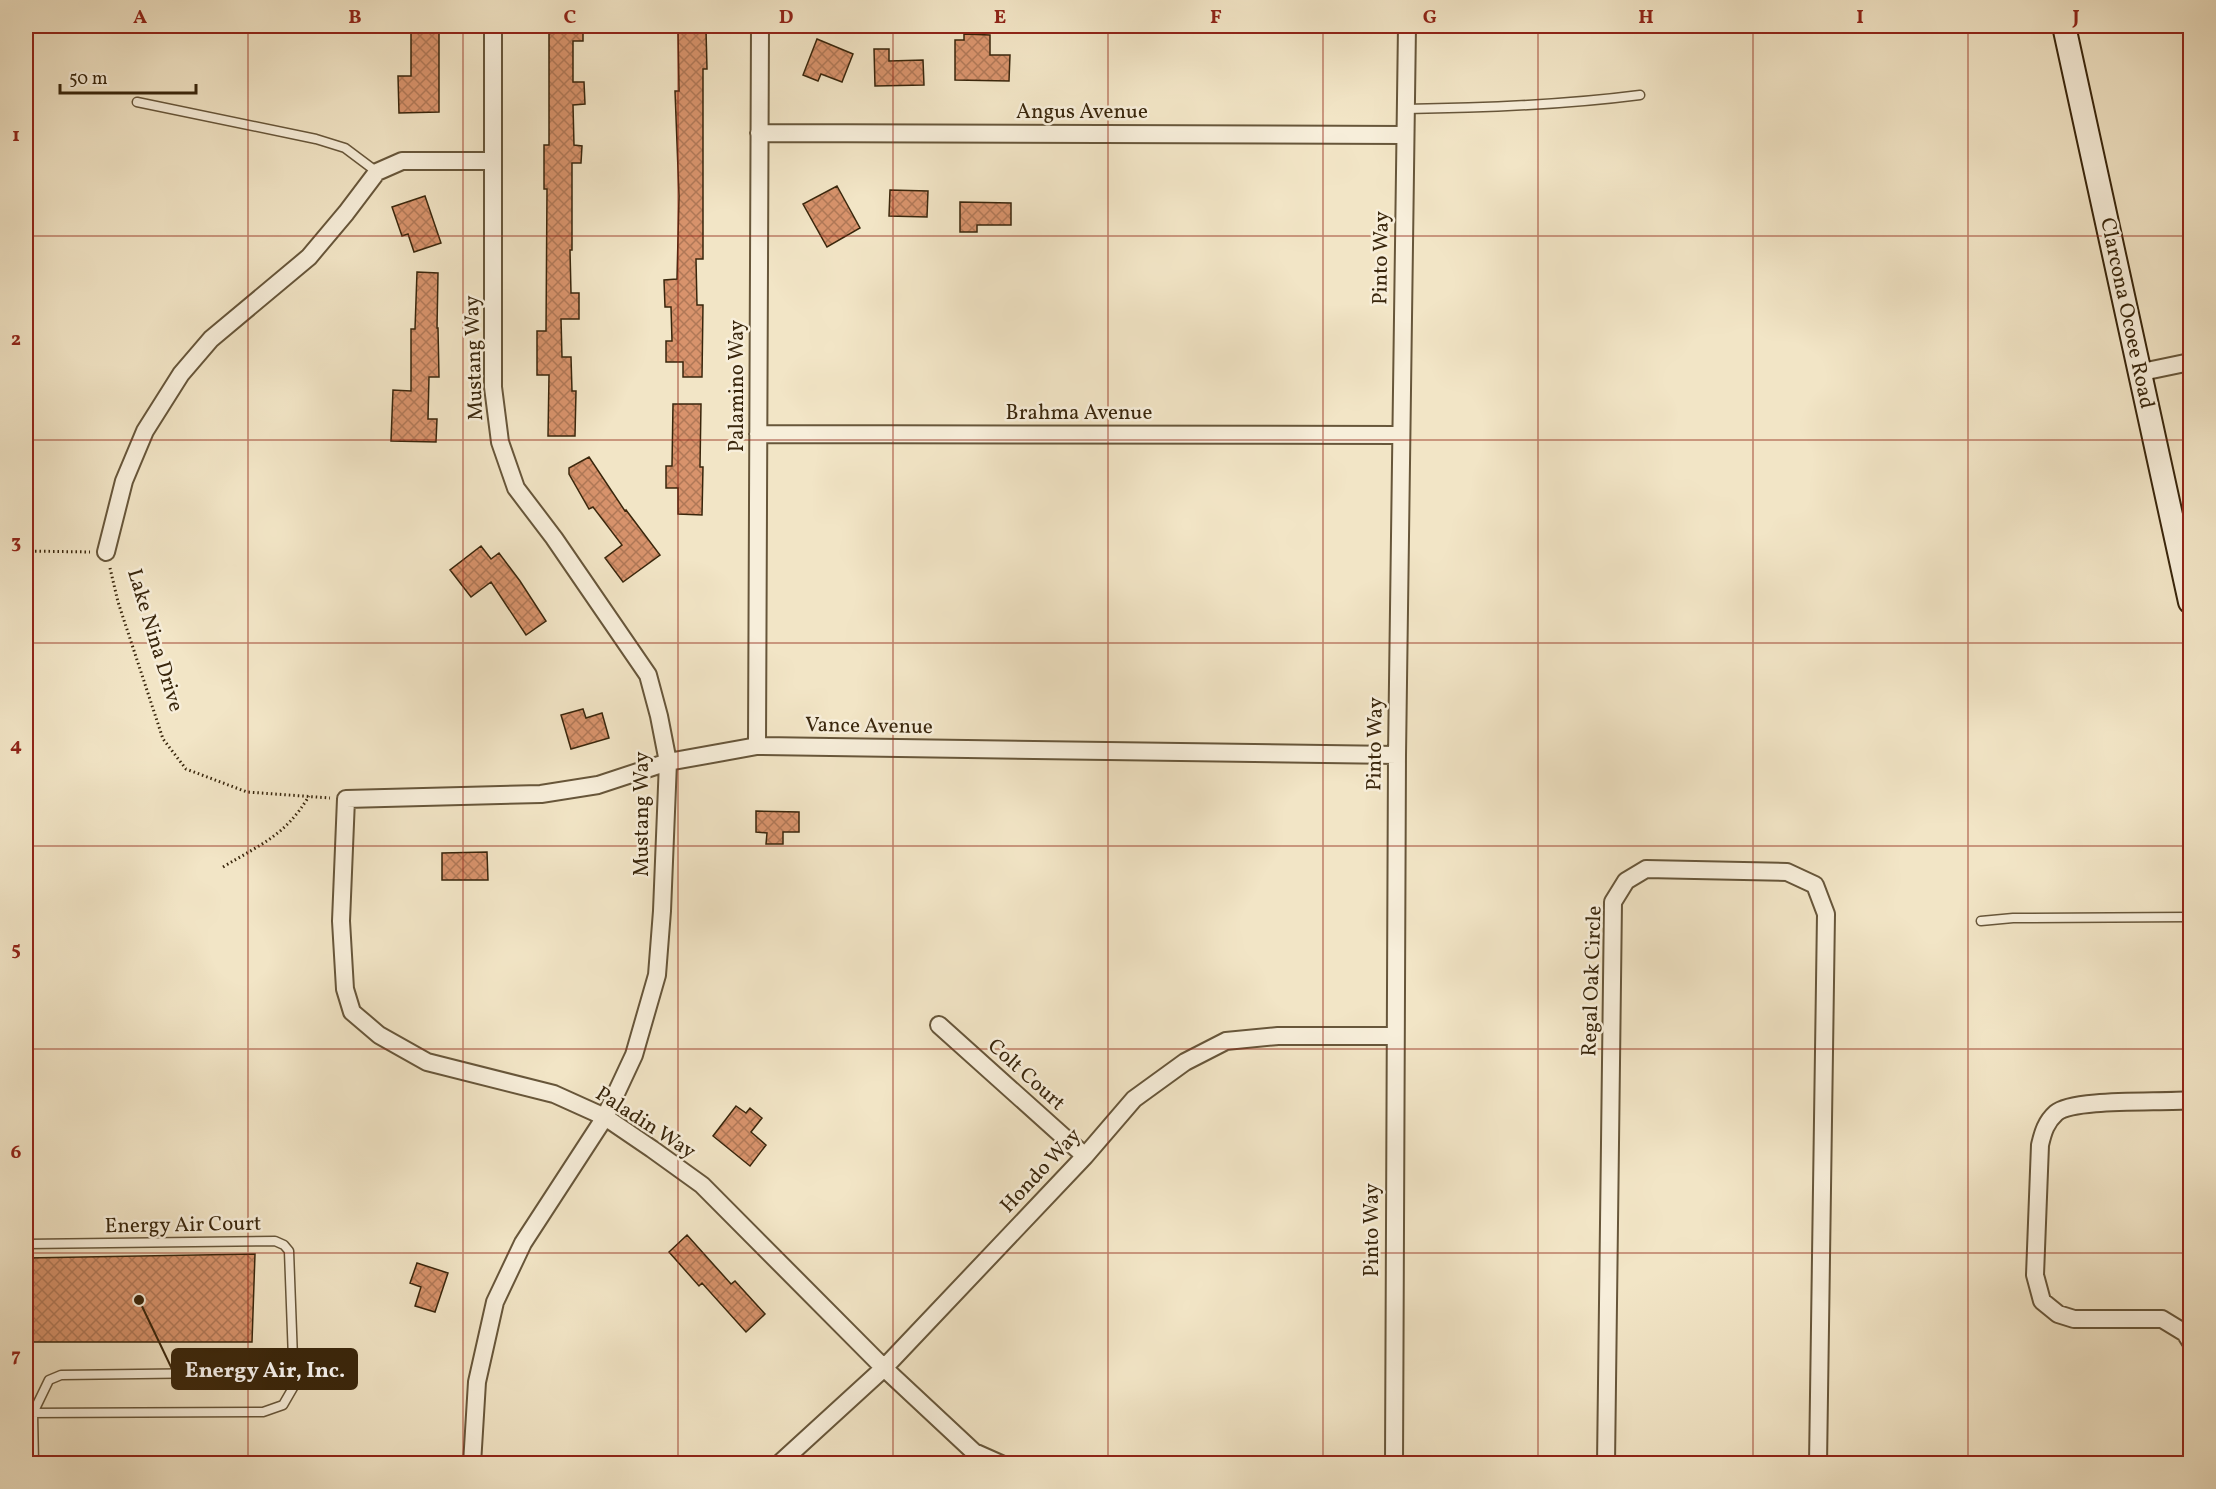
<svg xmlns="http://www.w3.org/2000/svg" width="2216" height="1489" viewBox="0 0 2216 1489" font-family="Vollkorn,serif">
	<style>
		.building { fill: url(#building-cross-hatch); stroke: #39260c; stroke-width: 1.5 }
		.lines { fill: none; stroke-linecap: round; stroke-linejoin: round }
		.lane-casing { stroke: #67563a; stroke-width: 11 }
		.street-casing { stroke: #67563a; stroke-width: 20 }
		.secondary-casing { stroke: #39260c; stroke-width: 26 }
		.path { stroke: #39260c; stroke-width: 3; stroke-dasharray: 1.5 3; stroke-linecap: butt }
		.lane { stroke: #f7eeda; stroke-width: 8 }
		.street { stroke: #f7eeda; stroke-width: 16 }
		.secondary { stroke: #f7eeda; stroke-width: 22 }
		.grid { fill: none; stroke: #8f2418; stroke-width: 1.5; stroke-opacity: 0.55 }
		.labels { text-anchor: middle; stroke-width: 5; stroke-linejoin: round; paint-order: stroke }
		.street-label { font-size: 21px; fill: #39260c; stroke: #f7eeda }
		.leader { fill: none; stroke: #39260c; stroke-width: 2 }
		.callout-dot { fill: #39260c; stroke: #f7eeda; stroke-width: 2 }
		.callout { fill: #39260c; stroke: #39260c; stroke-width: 2 }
		.callout-label { font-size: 22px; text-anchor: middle; font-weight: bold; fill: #fff }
		.neatline { fill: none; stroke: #8f2418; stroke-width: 2 }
		.grid-label { font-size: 20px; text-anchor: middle; font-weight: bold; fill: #8f2418 }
	</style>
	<defs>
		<pattern id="building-cross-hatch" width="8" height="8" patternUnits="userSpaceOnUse" patternTransform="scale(1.5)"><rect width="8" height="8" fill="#d8936c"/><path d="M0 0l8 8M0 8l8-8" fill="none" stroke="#b07857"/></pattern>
	</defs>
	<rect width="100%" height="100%" fill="#f2e5c6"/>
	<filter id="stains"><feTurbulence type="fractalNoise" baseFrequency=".00333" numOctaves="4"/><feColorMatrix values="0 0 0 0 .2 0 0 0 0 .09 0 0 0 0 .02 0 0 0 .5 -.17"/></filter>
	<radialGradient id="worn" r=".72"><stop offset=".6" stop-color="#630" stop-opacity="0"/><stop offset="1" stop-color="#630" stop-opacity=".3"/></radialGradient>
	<!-- building -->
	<path class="building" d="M411,26H439V112L399,113L398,76H411Z
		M549,26H583V41H573V82H584L585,104L573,105L574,145L582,146L581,163H572V250H570L571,293H579V319H561L562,357H571L572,391H576L575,436H548L549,375H537V331H546L547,189H544V145H549Z
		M678,30H706L707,69H703V259H696L697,305H703L702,377H683V362H666V341H672L671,307H665L664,280L677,279L679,196L675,91H679Z
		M964,34L990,35V55H1010L1009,81L955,80V40H964Z
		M817,39L853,54L842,82L821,74L818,81L803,75Z
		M874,49H889V61L923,60L924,85L875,86Z
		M837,186L860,228L827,247L803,204Z
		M890,190L928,191L927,217L889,216Z
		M425,196L441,243L414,252L408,234L402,236L392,207Z
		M960,202L1011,203V225H977V232H960Z
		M417,272L438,273L437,328H438L439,377H429L428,419H437L436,442L391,441L393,390L411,391V329H415Z
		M673,404H701L700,467H703L702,515L678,514V488H666V466H672Z
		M589,457L625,511L626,510L660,555L623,582L605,558L622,545L593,507L589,509L569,474V468Z
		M481,546L491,559L499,553L520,581L546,621L526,635L491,582L471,597L450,570Z
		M583,709L586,718L602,713L609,738L571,749L561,715Z
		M756,811L799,812V832H783V844H766L767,833L756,832Z
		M487,852L488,880H442V853Z
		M736,1106L746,1113L750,1108L762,1118L751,1132L766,1145L750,1166L713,1136Z
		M687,1235L731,1284L735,1281L765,1314L746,1332L702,1283L699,1286L669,1252Z
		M255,1254L252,1342H26V1258Z
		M417,1263L448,1273L435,1312L415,1306L421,1287L410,1283Z"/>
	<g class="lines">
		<defs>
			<path id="lane" d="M137,102L316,139L345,148L377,172
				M1406,109C1484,108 1563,105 1640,95
				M1981,921L2013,918L2190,917
				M26,1244L275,1241L284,1245L289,1251L294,1386L283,1405L263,1412L26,1413
				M34,1464L33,1413L49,1380L61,1375L293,1372"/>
			<path id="street" d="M759,133L1405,135
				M2142,372L2190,362
				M758,434L1400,435
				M106,552L124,481L145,431L181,374L211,339L309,257L346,213L377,172L402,161H493
				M757,746L760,26
				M939,1025L1085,1156
				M2190,1100C2164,1103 2073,1098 2056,1113C2046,1122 2043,1132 2040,1145L2035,1275L2042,1301L2058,1314L2074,1319H2162L2185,1333L2190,1341
				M472,1464L477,1382L495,1302L523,1243L605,1117L634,1055L657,975L662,911L668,762L659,716L648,675L554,538L516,488L500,442L493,387V26
				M779,1464L884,1368L1085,1156L1134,1099L1185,1062L1226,1041L1278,1036H1394
				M1001,1464L974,1452L884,1368L702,1185L652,1149L605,1117L554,1094L427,1062L379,1035L352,1012L345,989L341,921L346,799L541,794L598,785L668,762L757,746L1397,755
				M1394,1464L1397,755L1407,26
				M1606,1464L1613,902L1626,881L1646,869L1787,872L1815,885L1826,914L1818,1464"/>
			<path id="secondary" d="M2064,26L2190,602"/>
		</defs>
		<!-- lane casing -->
		<use href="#lane" class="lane-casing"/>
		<!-- street casing -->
		<use href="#street" class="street-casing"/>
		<!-- secondary casing -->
		<use href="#secondary" class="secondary-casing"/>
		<!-- path -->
		<path class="path" d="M26,551L90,552
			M110,568L118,602L163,739L186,769L247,792L330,798
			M223,867C261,844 285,836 309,796"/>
		<!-- lane -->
		<use href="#lane" class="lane"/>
		<!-- street -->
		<use href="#street" class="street"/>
		<!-- secondary -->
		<use href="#secondary" class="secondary"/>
	</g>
	<!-- grid -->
	<path class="grid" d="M248,26V1464M463,26V1464M678,26V1464M893,26V1464M1108,26V1464M1323,26V1464M1538,26V1464M1753,26V1464M1968,26V1464M26,236H2190M26,440H2190M26,643H2190M26,846H2190M26,1049H2190M26,1253H2190"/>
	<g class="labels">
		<!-- street labels -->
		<g class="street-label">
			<text x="1082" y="118">Angus Avenue</text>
			<text transform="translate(1380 258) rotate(-89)" y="7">Pinto Way</text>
			<text transform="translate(2128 313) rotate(78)" y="7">Clarcona Ocoee Road</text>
			<text transform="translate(473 358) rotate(-92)" y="7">Mustang Way</text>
			<text transform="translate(736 386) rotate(-90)" y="7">Palamino Way</text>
			<text x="1079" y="419">Brahma Avenue</text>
			<text transform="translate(156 640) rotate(73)" y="7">Lake Nina Drive</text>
			<text transform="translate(869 725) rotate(1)" y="7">Vance Avenue</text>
			<text transform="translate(1374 744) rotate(-89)" y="7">Pinto Way</text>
			<text transform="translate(641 814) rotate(-90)" y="7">Mustang Way</text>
			<text transform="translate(1591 981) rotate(-88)" y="7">Regal Oak Circle</text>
			<text transform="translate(1027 1074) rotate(42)" y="7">Colt Court</text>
			<text transform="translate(646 1122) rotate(33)" y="7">Paladin Way</text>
			<text transform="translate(1040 1170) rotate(-47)" y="7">Hondo Way</text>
			<text transform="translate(183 1224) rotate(-1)" y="7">Energy Air Court</text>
			<text transform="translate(1371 1230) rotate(-90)" y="7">Pinto Way</text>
		</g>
	</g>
	<!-- callouts -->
	<path class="leader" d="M139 1300L172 1369"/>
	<circle class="callout-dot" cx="139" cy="1300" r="6"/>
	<rect class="callout" x="172" y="1349" width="185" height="40" rx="6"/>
	<g class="callout-label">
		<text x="265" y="1377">Energy Air, Inc.</text>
	</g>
	<!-- margin -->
	<rect width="2216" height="1489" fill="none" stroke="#f2e5c6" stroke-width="66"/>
	<!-- scale -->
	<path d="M60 84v9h136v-9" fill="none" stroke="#39260c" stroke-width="3"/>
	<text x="69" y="84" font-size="18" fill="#39260c" stroke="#f7eeda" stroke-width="4.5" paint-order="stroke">50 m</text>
	<rect x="33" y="33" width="2150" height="1423" class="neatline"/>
	<g class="grid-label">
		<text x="140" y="23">A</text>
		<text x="355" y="23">B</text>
		<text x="570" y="23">C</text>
		<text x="786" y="23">D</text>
		<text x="1000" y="23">E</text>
		<text x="1216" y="23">F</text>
		<text x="1430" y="23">G</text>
		<text x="1646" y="23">H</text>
		<text x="1860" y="23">I</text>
		<text x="2076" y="23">J</text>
		<text x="16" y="141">1</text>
		<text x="16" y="345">2</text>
		<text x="16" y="548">3</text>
		<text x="16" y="751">4</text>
		<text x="16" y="955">5</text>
		<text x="16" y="1158">6</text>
		<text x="16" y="1361">7</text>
	</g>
	<rect width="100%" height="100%" filter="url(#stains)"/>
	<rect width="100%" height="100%" fill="url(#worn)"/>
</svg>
